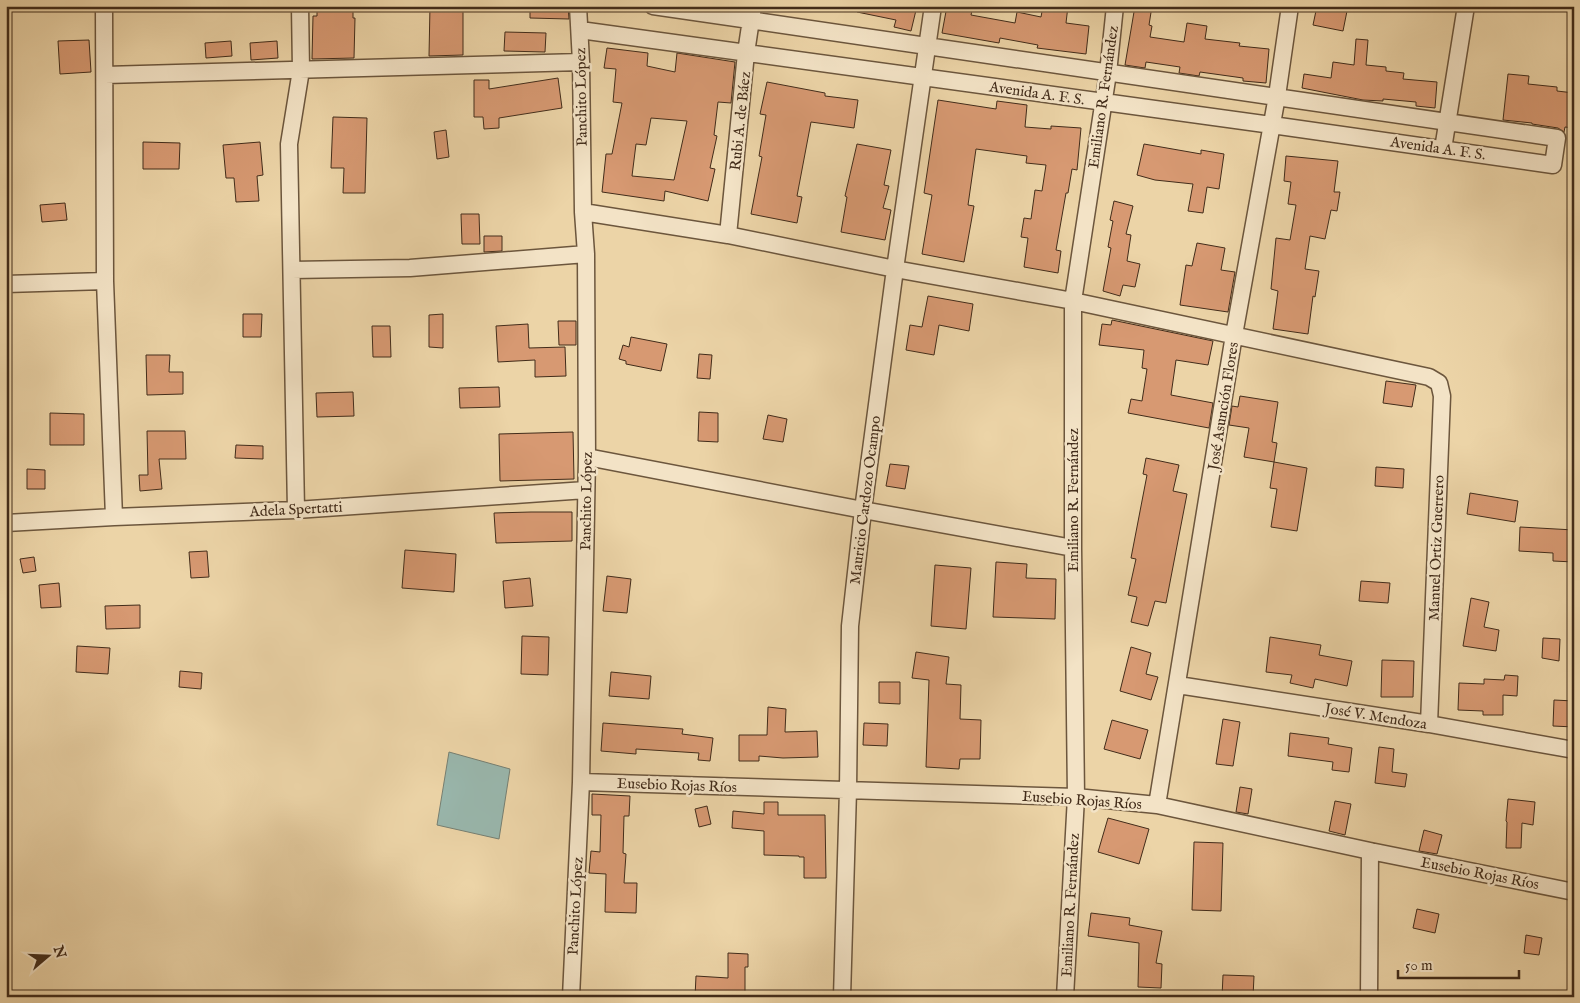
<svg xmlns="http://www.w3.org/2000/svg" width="1580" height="1003" viewBox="0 0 1580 1003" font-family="'IM FELL English',serif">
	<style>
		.water { fill: #99b7ad; stroke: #767f72 }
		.building { fill: #d79972; stroke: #422c1a; fill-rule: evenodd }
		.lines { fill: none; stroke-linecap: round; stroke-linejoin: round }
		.minor-casing { stroke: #6c563d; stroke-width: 19 }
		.minor { stroke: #f3e3c6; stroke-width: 16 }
		.labels { text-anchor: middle; stroke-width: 5; stroke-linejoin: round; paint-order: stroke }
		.street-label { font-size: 15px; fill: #422c1a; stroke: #f3e3c6 }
	</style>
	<rect width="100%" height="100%" fill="#ecd4a7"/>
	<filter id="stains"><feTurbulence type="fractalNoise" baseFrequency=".004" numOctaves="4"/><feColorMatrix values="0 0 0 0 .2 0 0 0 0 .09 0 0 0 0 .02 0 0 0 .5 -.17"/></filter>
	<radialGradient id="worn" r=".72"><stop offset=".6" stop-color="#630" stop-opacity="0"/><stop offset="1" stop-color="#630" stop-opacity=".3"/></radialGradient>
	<!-- water -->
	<path class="water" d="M449,752L510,769L499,839L437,825Z"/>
	<!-- building -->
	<path class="building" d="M317,6H353V18H355L354,58L312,59L313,16H317Z
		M430,6H463V55L429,56Z
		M530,6H568L569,19L530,18Z
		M858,6H917L911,31L894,27L896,20L857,12Z
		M947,6H973L971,15L1015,23L1017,12L1041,17L1043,6H1068L1066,23L1089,26L1086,54L1037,48L1038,45L1000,38L999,43L942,33Z
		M1135,6H1152L1149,25L1152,26L1150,37L1184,42L1187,23L1207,26L1205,39L1240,43L1239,46L1269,49L1266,83L1243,81V78L1200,72L1199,76L1179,73L1180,67L1146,62L1145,68L1125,65Z
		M1317,6H1348L1343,31L1313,25Z
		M505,32L546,33L545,52L504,51Z
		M1356,39L1368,40L1366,65L1386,67V71L1404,73L1403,79L1437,82L1435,108L1416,106V102L1383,99V101L1363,100L1302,88L1304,74L1331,78L1333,62L1354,65Z
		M89,40L91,72L60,74L58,41Z
		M231,41L232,56L206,58L205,43Z
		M277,41L278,58L251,60L250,43Z
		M607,48L648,53L647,66L675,72L677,53L735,62L731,103L718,102L714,135L717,136L710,168L715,169L708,201L665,191L664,201L602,192L606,154H612L622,103L613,102L616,69L604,68ZM651,118L687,121L674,180L632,176L636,144L646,145Z
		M1508,74L1529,76L1528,84L1557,87V91L1574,93V128L1565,127L1564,132L1558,128L1532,124V123L1503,120Z
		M558,78L562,108L499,118V128L484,129L483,117H474V80H489V89Z
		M767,82L825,93V96L858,100L854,128L811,122L797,196L802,197L797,223L751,214L762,157L759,156L766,115L760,114Z
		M938,100L996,109L997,101L1027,105L1025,127L1051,129V126L1081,128L1077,170L1072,169L1068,193H1066L1056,250L1061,251L1058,273L1024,267L1028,238L1021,237L1024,218L1031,219L1035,190L1042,191L1046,165L1026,163L1027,156L976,149L968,205L974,206L964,262L922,254L932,195L924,193Z
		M333,117L367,118L365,193H343L344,168H331Z
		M446,130L449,157L437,159L434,132Z
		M143,142L180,143L179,169H143Z
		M260,142L263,175L257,176L259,201L236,202L234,178H226L223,145Z
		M857,144L891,150L884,185L889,186L883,208L891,210L885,240L841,232L847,197L845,196Z
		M1144,144L1201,154V150L1224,154L1219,189L1207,187L1203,213L1188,211L1193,184L1155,180L1137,175Z
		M1286,156L1338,161L1334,192H1340L1337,211L1331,210L1325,239L1310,236L1305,269L1319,271L1315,297L1313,296L1308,334L1273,329L1278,291L1271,289L1276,238L1290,240L1296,205L1288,204L1291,182L1284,181Z
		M1114,201L1133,206L1126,234L1131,235L1127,261L1140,264L1135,287L1123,285L1120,296L1103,291L1111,248L1108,247L1113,221L1110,220Z
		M65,203L67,220L42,222L40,205Z
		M461,214H479L480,244H462Z
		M484,236H502V251L484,252Z
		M1197,243L1225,248L1221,270L1235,272L1228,312L1180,305L1186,265L1192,266Z
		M928,296L973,304L969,331L939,325L934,355L906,350L910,325L922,327Z
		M243,314H262L261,337H243Z
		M443,314V348L429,347V315Z
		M1112,320L1213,341L1208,365L1176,360L1171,395L1213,403L1209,428L1128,413L1131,399L1142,401L1147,369L1142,368L1144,350L1099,345L1102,324L1111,325Z
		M558,321H576V345H559Z
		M528,324L529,348L565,347L566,376L535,377V360L498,362L496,326Z
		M372,326H390L391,357H373Z
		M631,337L667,344L661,371L626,364V361L619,359L623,345L629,347Z
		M699,354L712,355L710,379L697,378Z
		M146,355H170L169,372H183V394L147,395Z
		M1386,381L1416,385L1412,407L1383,403Z
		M499,387L500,407L460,408L459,388Z
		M353,392L354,416L317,417L316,393Z
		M1240,396L1278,402L1272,442L1277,443L1274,462L1244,457L1249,428L1229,425L1232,406L1238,407Z
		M699,412L718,413V442L698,441Z
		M50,413L84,414V445H50Z
		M768,415L787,419L783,442L763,439Z
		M147,431H185L186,459H159L162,489L140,491L139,475H148Z
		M573,432L574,479L500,481L499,434Z
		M236,445L263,446V459L235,458Z
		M1146,458L1179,465L1173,491L1187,494L1166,603L1155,601L1148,626L1131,622L1137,597L1128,595L1136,559L1131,558L1147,475L1143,474Z
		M1274,462L1307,468L1297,531L1271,527L1277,489L1270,488Z
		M890,464L909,466L905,489L886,486Z
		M1376,467L1404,469L1403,488L1375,486Z
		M27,469L45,470V489H27Z
		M1470,493L1518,501L1515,522L1467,514Z
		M531,512H572V541L496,543L494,513Z
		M1520,527L1574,530V562L1553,561V553L1519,551Z
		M405,550L456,554L454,592L402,588Z
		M207,551L209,577L191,578L189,552Z
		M34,557L36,571L23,573L20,559Z
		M996,562L1027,564L1026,578L1056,579L1055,619L993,617Z
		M935,565L971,568L966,629L931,626Z
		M607,576L631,579L627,613L603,611Z
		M530,578L533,606L505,608L503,581Z
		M1361,581L1390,583L1388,603L1359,601Z
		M59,583L61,607L41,608L39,585Z
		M1471,598L1489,602L1484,627L1499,630L1496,651L1463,646Z
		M140,605V628L106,629L105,606Z
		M522,636L549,637L548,675L521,674Z
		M1270,637L1321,645L1319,655L1352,661L1347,686L1315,679L1313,688L1290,683L1292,675L1266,672Z
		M1543,638L1560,639L1559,661L1542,658Z
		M77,646L110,648L108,674L76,672Z
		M1131,647L1151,653L1146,674L1158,677L1151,700L1120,691Z
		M916,652L949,657L946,684L961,685L960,719L981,720L980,759H960L959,769L926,767L929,680L912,678Z
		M1382,660L1414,661L1413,697H1381Z
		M180,671L202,673L201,689L179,687Z
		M611,672L651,676L649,699L609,696Z
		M1505,675L1518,676L1517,696L1503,695V715H1483V711L1458,710L1459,683L1484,684V679L1504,680Z
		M879,682H900V704L879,703Z
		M1554,700L1574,701V727L1553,726Z
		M768,707L786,709L785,732L817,731L818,757L783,758L759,756V761H739V735H767Z
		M1223,719L1240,722L1233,766L1216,764Z
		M1112,720L1148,730L1140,759L1104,749Z
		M603,723L683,729L682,734L713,738L710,761L698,760L699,753L636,749V754L601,751Z
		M864,723L888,724L887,746L863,745Z
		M1290,733L1329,738L1328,744L1352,748L1349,772L1332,770L1333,762L1288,756Z
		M1379,747L1394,749L1392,772L1407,774L1405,787L1375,783Z
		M1240,787L1252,789L1248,814L1236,812Z
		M592,794L630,796L629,816H624L623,853L626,854L624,883H637L636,913L605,912L606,874L589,873L591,851L600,852L601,815H592Z
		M1508,799L1535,802L1533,825L1522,823L1521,848H1506L1507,822L1506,821Z
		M1335,801L1351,804L1345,835L1329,831Z
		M764,802H778V815H825L826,878H804V857H799V856L764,855V831L732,828L733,811L764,814Z
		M707,806L711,824L699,827L695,809Z
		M1108,818L1149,829L1139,864L1098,852Z
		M1424,830L1442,835L1437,854L1419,851Z
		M1194,842L1223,843L1221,911L1192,910Z
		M1417,909L1439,914L1435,933L1413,928Z
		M1091,913L1130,918L1129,925L1162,931L1156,963L1162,964L1161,988L1138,987L1139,943L1088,936Z
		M1526,935L1542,938L1539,955L1524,953Z
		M728,953L748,954V967H745V997H695L696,976L728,978Z
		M1223,975L1254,976L1253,997H1222Z"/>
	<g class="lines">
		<defs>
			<path id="minor" d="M104,6L105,281L114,517
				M580,30L1272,125L1553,165L1557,138L653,6
				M105,75L581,62
				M1443,149L1466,6
				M583,212L728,235L895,269L1073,301L1429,377L1439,383L1442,396L1429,724
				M728,235L746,53L753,6
				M292,270L410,268L586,254
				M6,284L105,281
				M587,457L863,510L1073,548
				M296,510L289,144L301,70L300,6
				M6,523L114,517L296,510L586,490
				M1178,685L1429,724L1574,750
				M581,782L1076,797L1157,805L1370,851L1574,892
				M1157,805L1234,335L1277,96L1290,6
				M571,997L581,782L587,457L586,254L583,212L581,62L578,6
				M842,997L848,790L850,626L863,510L895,269L933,6
				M1065,997L1076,797L1073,548V301L1108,73L1115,6
				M1369,997L1370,851"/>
		</defs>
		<!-- minor casing -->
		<use href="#minor" class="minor-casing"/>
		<!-- minor -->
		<use href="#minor" class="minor"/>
	</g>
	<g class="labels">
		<!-- street labels -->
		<g class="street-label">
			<text transform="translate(1037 93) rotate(8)" y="5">Avenida A. F. S.</text>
			<text transform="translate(581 97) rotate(-91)" y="5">Panchito López</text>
			<text transform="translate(1103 97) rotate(-82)" y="5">Emiliano R. Fernández</text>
			<text transform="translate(740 121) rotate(-84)" y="5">Rubi A. de Báez</text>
			<text transform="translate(1438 148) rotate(8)" y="5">Avenida A. F. S.</text>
			<text transform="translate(1223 406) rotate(-81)" y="5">José Asunción Flores</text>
			<text transform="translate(865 500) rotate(-83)" y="5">Mauricio Cardozo Ocampo</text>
			<text transform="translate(1073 500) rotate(-90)" y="5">Emiliano R. Fernández</text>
			<text transform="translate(586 501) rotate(-89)" y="5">Panchito López</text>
			<text transform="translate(296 509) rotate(-3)" y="5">Adela Spertatti</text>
			<text transform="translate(1436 548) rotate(-88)" y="5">Manuel Ortiz Guerrero</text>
			<text transform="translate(1376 716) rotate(9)" y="5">José V. Mendoza</text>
			<text transform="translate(677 785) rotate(2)" y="5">Eusebio Rojas Ríos</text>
			<text transform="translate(1082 800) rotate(4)" y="5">Eusebio Rojas Ríos</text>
			<text transform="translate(1480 873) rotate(11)" y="5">Eusebio Rojas Ríos</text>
			<text transform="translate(1070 905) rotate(-87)" y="5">Emiliano R. Fernández</text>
			<text transform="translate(575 906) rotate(-87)" y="5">Panchito López</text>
		</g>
	</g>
	<!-- margin -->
	<rect width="1580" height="1003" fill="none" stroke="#ecd4a7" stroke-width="25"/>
	<rect x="8" y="8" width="1565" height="988" fill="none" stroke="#422c1a" stroke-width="2.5"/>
	<rect x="12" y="12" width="1555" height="978" fill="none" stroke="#422c1a"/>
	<!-- north arrow -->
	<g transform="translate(48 956) rotate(71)" stroke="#f3e3c6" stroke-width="4" paint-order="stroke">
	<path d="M0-4L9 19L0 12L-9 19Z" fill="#422c1a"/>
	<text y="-8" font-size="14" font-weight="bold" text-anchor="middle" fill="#422c1a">N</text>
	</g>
	<!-- scale -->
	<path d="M1398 970v8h121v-8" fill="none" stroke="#422c1a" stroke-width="2.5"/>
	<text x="1405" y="970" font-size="15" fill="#422c1a" stroke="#f3e3c6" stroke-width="4" paint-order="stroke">50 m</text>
	<rect width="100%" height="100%" filter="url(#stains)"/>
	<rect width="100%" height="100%" fill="url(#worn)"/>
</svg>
